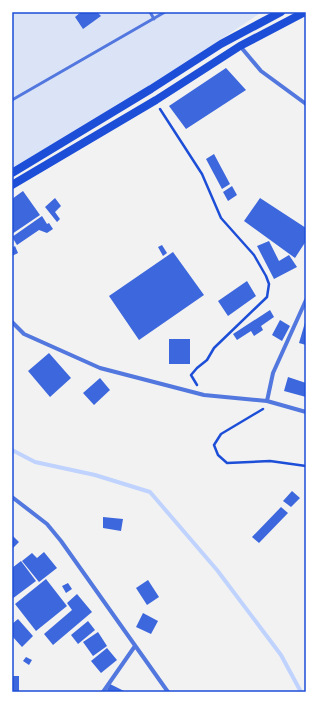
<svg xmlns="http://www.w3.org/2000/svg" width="318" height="704" viewBox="0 0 318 704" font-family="Commissioner,sans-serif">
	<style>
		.green { fill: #dbe4f7 }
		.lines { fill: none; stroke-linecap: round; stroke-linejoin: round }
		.stream { stroke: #bfd3fe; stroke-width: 4 }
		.building { fill: #3d67dc }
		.path { stroke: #1d4ed8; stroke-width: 2.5 }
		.service { stroke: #5277de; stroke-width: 3 }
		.minor { stroke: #5277de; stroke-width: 4 }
		.secondary { stroke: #1d4ed8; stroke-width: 8 }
		.neatline { fill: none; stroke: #1d4ed8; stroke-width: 1.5 }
	</style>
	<rect width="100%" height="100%" fill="#f2f2f2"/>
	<!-- green -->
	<path class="green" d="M12,12H262L12,178Z"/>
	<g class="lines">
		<!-- stream -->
		<path class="stream" d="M12,450L35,462L95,475L150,492L217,570L281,655L301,692"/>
	</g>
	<!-- building -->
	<path class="building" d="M81,12H97L101,16L83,29L75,17Z
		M226,68L246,90L186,129L169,106Z
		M214,154L230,184L222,189L206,159Z
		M232,186L237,195L228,201L223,192Z
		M23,191L40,215L12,234V199Z
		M55,198L61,206L55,212L60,219L57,222L45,207Z
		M260,198L306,228V241L295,258L244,221Z
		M42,216L47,224L49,223L53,229L47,233L39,230L17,245L12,237Z
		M269,241L279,261L289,255L297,267L274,279L257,246Z
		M162,245L167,253L163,256L158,247Z
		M15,246L18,253L12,256V248Z
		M173,252L204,295L139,340L109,296Z
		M247,281L256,296L228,316L218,301Z
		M270,310L274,317L261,326L263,330L254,336L251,331L237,340L233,334Z
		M306,319V345L299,343Z
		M280,320L290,326L282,341L272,335Z
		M169,339H190V364H169Z
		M49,353L71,378L50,397L28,371Z
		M288,377L306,383V397L284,391Z
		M100,378L110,390L94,405L83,393Z
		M292,491L300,498L291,507L283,501Z
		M281,507L288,513L259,543L252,537Z
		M103,517L123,519L121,531L103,528Z
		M12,535L19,542L12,549Z
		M44,552L57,568L39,582L22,561L32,553L37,558Z
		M21,561L36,581L12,599V568Z
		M46,579L67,606L36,631L15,604Z
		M148,580L159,597L147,605L136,588Z
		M68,583L72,589L66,593L62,586Z
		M77,594L92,612L53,645L44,634L72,610L67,603Z
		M143,613L158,621L151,634L136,627Z
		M18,619L33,636L22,647L12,636V624Z
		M88,621L95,630L78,644L71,635Z
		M98,632L107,646L93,656L83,642Z
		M107,648L117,660L101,673L91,661Z
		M26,657L32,660L29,665L23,661Z
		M12,676H19V692H12Z
		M110,684L126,692H106Z"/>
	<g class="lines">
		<!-- path -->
		<path class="path" d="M160,109L202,174L221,218L254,255L266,276L269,284L267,297L214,348L207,360L197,368L191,375L197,385
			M263,409L221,434L214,445L218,455L227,463L270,461L306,466"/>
		<!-- service -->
		<path class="service" d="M150,12L154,19
			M12,100L165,12"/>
		<!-- minor -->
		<path class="minor" d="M240,46L261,71L306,104
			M12,322L24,334L100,368L204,395L267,401L306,412
			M267,401L273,373L306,300
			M12,497L47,524L61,541L168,692
			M103,692L135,646"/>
		<!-- secondary -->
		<path class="secondary" d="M12,173L151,89L221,44L281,12
			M12,185L156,100L240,46L305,12"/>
	</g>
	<!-- border -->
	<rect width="318" height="704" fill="none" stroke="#ffffff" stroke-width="26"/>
	<rect x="13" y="13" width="292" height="678" class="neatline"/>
</svg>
